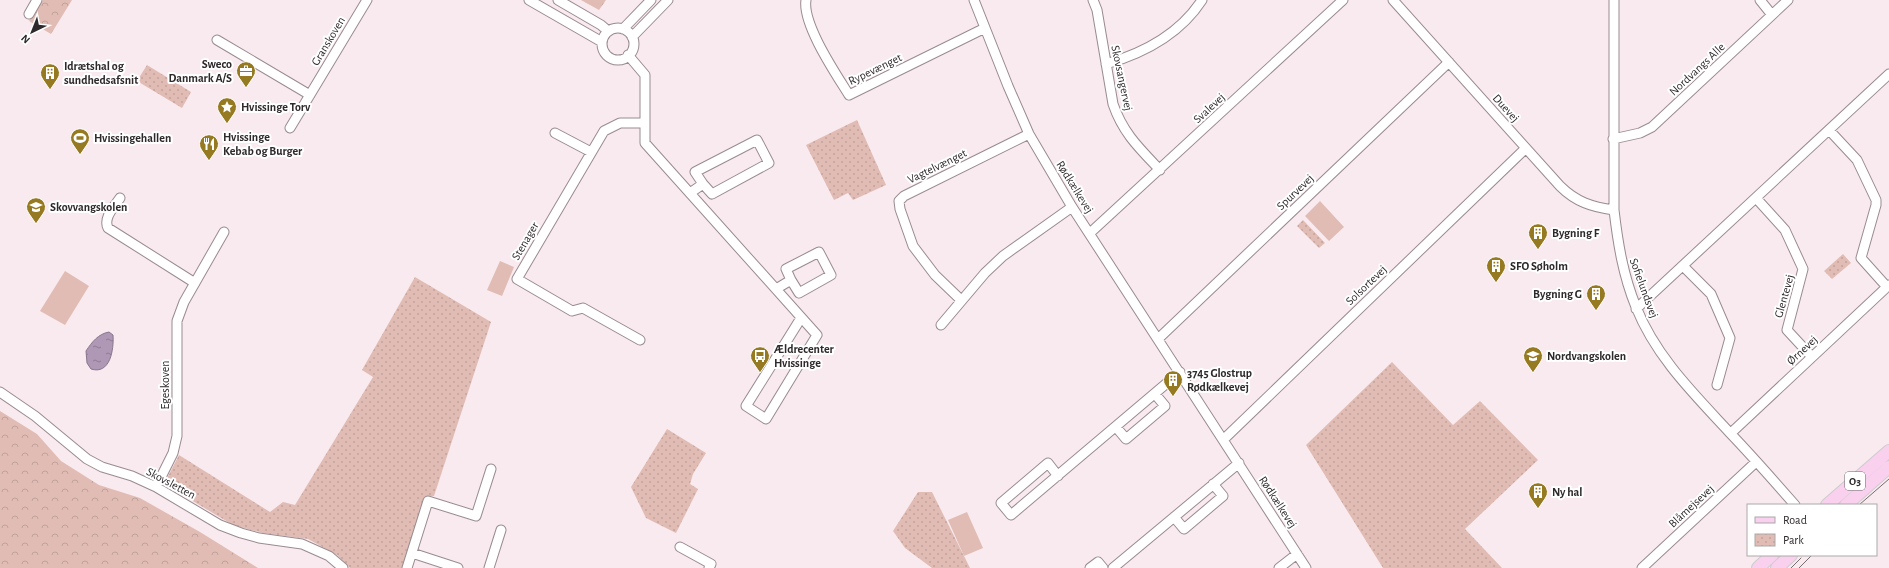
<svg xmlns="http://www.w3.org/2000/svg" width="1889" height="568" viewBox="0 0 1889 568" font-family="'Alegreya Sans',sans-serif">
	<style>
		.grass { fill: #e1bcb4 }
		.forest { fill: url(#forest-crowns) }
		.park { fill: url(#park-dots) }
		.water { fill: url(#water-ripples); stroke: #88768c }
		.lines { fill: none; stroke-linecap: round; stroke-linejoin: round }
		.minor-casing { stroke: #998b90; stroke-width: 11 }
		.major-casing { stroke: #cdcccc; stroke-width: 14 }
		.minor { stroke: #fff; stroke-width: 9 }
		.major { stroke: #f9d0ed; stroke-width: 12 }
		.tram { stroke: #766d70; stroke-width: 1 }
		.labels { text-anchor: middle; stroke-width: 4; stroke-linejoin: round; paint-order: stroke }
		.shield { fill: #fff; stroke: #6d696b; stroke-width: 1 }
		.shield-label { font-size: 11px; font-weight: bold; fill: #2e292b }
		.street-label { font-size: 12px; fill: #2e292b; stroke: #fff }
		.poi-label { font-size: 12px; font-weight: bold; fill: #2e292b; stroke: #fff; text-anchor: start }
	</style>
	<defs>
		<pattern id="forest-crowns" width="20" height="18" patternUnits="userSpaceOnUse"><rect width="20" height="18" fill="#e1bcb4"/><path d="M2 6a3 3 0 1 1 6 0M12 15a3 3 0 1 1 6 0" fill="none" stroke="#c1a29b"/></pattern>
		<pattern id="park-dots" width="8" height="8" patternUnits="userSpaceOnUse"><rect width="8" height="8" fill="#e1bcb4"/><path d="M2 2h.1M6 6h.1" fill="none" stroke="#c1a29b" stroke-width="1.8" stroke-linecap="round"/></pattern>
		<pattern id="water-ripples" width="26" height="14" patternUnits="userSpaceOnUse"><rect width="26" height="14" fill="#af97b6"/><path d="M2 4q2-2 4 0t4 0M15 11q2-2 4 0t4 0" fill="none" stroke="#8f7b94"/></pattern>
	</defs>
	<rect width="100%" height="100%" fill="#f9eaef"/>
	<!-- grass -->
	<path class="grass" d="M1320,201L1344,227L1329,241L1305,216Z
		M500,261L514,267L502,296L487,290Z
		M65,271L89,286L65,325L40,311Z
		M967,512L983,548L964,556L948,520Z"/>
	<!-- forest -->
	<path class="forest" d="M43,0H72L51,34L29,21Z
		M581,0H606L599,10Z
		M0,411L37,434L61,461L99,485L140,498L200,532L258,568H0Z"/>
	<!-- park -->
	<path class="park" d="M147,65L191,92L182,108L137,81Z
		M857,120L886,185L853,200L848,193L834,200L806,145Z
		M1303,220L1325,243L1319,248L1297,226Z
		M1843,254L1851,263L1832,279L1824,271Z
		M415,277L491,322L434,496H426L402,568H350L337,555L308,539L263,533L233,525L164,484L179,455L270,512L283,502L295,505L373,377L362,370Z
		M1392,362L1453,425L1480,401L1538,460L1465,529L1502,568H1383L1306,445Z
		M667,429L706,453L693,474L690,484L698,489L676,533L646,518L631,487Z
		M918,492H932L970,568H932L905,548L893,531Z"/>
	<!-- water -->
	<path class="water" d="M109,332L113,335C114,350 110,375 91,369L87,363L86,351C92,342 98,334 109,332Z"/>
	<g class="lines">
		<defs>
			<path id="minor" d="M529,0L602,42
				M558,0L601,25L608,31
				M806,0C802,24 836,74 849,95L985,28
				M974,0L1008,86L1029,134L1072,207L1306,568
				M1093,0L1097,10L1113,104C1123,133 1139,148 1160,170
				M1393,0L1560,186C1576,202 1592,207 1614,210
				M1614,0V210C1618,244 1623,275 1636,307C1656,357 1694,394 1730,433C1752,456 1774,481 1795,505
				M1760,0L1772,15
				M29,14L37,0
				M602 44a16 16 0 1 1 32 0a16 16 0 1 1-32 0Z
				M623,29L651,0
				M632,37L668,0
				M217,40L310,95
				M628,55L645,75V143L817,335L766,419L746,406L801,318
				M1106,64C1144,53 1180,34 1202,0
				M290,128L367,0
				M1829,130L1857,160L1876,200V205L1861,258L1887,287
				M555,133L591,152
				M1613,139L1640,133L1652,127L1788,0
				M690,193L703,184L712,194L769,163L757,140L695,172L703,184
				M120,198C114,207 103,218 108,228L195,283
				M1756,198L1785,230L1803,269L1787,330L1812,357
				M1090,233L1343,0
				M1683,266L1711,294L1730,338L1717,385
				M776,289L791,280L799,293L831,275L819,252L786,269L791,280
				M961,300L935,275L913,246L900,209L899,201L904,196L1029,134
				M1636,309L1889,74
				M941,325L985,273L1003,256L1072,207
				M1158,339L1449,62
				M640,340L583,308L572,311L517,279L604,131L620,123H645
				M0,392L35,416L87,459L102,467L132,476L156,487L220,525L241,533L259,538L302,544L329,556L343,568
				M1116,427L1126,439L1165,406L1155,394
				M1731,433L1889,285
				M1223,440L1526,148
				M1058,476L1048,463L1001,503L1011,515L1180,372
				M156,487L173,453L177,436V321L184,302L224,232
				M1174,517L1184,529L1223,496L1213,484
				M680,547L711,564L709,568
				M412,553L458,568
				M407,568L428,501L476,516L491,469
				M489,568L501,530
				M1090,568L1098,562L1103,568
				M1113,568L1239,463
				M1279,568L1297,554
				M1642,568L1756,462"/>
			<path id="major" d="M1827,505L1889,451
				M1846,505L1889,467
				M1758,568L1772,555
				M1777,568L1791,555"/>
		</defs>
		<!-- minor casing -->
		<use href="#minor" class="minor-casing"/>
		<!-- major casing -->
		<use href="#major" class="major-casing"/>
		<!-- minor -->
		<use href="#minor" class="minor"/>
		<!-- major -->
		<use href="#major" class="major"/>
		<!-- tram -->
		<path class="tram" d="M1859,505L1889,479
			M1791,568L1801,558
			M1799,568L1812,555"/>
	</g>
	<!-- icons -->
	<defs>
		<symbol id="office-pin" viewBox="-11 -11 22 30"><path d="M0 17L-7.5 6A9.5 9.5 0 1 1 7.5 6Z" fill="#967a22" stroke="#fff"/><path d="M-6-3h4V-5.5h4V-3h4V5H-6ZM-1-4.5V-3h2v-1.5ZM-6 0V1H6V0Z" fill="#fff"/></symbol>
		<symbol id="building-pin" viewBox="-11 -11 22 30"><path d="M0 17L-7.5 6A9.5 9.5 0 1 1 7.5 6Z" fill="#967a22" stroke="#fff"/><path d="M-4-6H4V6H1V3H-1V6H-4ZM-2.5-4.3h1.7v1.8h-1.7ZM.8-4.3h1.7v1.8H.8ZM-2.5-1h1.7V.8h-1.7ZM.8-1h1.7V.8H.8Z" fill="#fff"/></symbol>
		<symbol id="sight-pin" viewBox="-11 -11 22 30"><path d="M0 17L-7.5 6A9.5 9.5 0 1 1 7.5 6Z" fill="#967a22" stroke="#fff"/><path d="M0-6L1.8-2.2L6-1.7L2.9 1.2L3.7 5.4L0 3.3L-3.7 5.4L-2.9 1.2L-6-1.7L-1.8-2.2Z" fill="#fff"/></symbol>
		<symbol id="stadium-pin" viewBox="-11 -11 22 30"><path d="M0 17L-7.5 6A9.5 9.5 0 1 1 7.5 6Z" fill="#967a22" stroke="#fff"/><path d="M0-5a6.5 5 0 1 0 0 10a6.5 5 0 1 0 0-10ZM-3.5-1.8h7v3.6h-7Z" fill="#fff"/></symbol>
		<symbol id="restaurant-pin" viewBox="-11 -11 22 30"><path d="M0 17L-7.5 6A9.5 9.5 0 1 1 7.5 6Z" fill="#967a22" stroke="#fff"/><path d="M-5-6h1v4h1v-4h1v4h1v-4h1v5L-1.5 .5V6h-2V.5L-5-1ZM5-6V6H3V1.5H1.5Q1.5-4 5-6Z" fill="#fff"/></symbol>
		<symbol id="school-pin" viewBox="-11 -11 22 30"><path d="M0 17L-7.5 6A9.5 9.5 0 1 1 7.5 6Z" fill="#967a22" stroke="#fff"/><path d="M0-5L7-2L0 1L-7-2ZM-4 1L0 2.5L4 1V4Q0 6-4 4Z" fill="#fff"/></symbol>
		<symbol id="bus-pin" viewBox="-11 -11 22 30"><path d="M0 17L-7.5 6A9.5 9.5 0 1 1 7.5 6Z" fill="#967a22" stroke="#fff"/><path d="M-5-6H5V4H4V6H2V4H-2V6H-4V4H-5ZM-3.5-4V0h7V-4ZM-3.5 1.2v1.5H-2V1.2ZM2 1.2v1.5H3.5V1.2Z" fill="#fff"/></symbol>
	</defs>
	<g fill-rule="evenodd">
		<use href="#office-pin" x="235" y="60" width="22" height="30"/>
		<use href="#building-pin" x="39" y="62" width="22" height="30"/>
		<use href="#sight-pin" x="216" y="96" width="22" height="30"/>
		<use href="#stadium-pin" x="69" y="127" width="22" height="30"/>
		<use href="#restaurant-pin" x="198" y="133" width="22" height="30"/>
		<use href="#school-pin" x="25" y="196" width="22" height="30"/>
		<use href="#building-pin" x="1527" y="222" width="22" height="30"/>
		<use href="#building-pin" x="1485" y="255" width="22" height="30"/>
		<use href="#building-pin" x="1585" y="283" width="22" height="30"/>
		<use href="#bus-pin" x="749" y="345" width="22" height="30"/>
		<use href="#school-pin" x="1522" y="345" width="22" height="30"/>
		<use href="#building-pin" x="1162" y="369" width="22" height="30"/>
		<use href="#building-pin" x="1527" y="481" width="22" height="30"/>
	</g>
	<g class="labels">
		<!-- shield labels -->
		<rect class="shield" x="1845" y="472" width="20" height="18" rx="3"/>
		<g class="shield-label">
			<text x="1855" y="485">O3</text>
		</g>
		<!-- street labels -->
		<g class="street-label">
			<text transform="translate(328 41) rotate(-59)" y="4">Granskoven</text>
			<text transform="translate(875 69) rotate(-26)" y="4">Rypevænget</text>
			<text transform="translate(1697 69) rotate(-43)" y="4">Nordvangs Alle</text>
			<text transform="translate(1122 78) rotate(78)" y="4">Skovsangervej</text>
			<text transform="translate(1209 108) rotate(-43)" y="4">Svalevej</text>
			<text transform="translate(1506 108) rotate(48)" y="4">Duevej</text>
			<text transform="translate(937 166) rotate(-26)" y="4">Vagtelvænget</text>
			<text transform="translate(1075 187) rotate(58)" y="4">Rødkælkevej</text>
			<text transform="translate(1295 192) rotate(-44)" y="4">Spurvevej</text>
			<text transform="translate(525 241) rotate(-60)" y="4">Stenager</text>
			<text transform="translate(1366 285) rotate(-44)" y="4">Solsortevej</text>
			<text transform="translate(1644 288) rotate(70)" y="4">Sofielundsvej</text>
			<text transform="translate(1784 296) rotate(-74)" y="4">Glentevej</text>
			<text transform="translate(1802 350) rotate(-43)" y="4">Ørnevej</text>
			<text transform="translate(165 385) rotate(-90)" y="4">Egeskoven</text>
			<text transform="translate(171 483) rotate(28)" y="4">Skovsletten</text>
			<text transform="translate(1278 502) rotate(57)" y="4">Rødkælkevej</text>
			<text transform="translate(1691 506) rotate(-43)" y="4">Blåmejsevej</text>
		</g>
		<!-- poi labels -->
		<g class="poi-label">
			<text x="232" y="68" text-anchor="end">Sweco<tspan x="232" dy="14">Danmark A/S</tspan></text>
			<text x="64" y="70">Idrætshal og<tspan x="64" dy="14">sundhedsafsnit</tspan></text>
			<text x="241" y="111">Hvissinge Torv</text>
			<text x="223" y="141">Hvissinge<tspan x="223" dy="14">Kebab og Burger</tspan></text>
			<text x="94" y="142">Hvissingehallen</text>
			<text x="50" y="211">Skovvangskolen</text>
			<text x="1552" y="237">Bygning F</text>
			<text x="1510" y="270">SFO Søholm</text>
			<text x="1582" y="298" text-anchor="end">Bygning G</text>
			<text x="774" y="353">Ældrecenter<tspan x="774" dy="14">Hvissinge</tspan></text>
			<text x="1547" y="360">Nordvangskolen</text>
			<text x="1187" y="377">3745 Glostrup<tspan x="1187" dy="14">Rødkælkevej</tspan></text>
			<text x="1552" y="496">Ny hal</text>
		</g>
	</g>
	<!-- legend -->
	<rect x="1747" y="504" width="130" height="52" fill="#ffffff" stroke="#aba9aa"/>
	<rect x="1755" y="517" width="20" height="6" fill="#f9d0ed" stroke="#aba9aa"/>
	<text x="1783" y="524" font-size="12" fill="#2e292b">Road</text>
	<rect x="1755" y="534" width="20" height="12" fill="url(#park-dots)" stroke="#aba9aa"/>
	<text x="1783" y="544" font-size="12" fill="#2e292b">Park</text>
	<!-- north arrow -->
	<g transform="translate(32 32) rotate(223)" stroke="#ffffff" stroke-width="3" paint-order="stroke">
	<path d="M0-3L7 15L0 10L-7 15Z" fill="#2e292b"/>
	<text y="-6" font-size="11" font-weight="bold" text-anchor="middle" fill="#2e292b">N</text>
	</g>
</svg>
